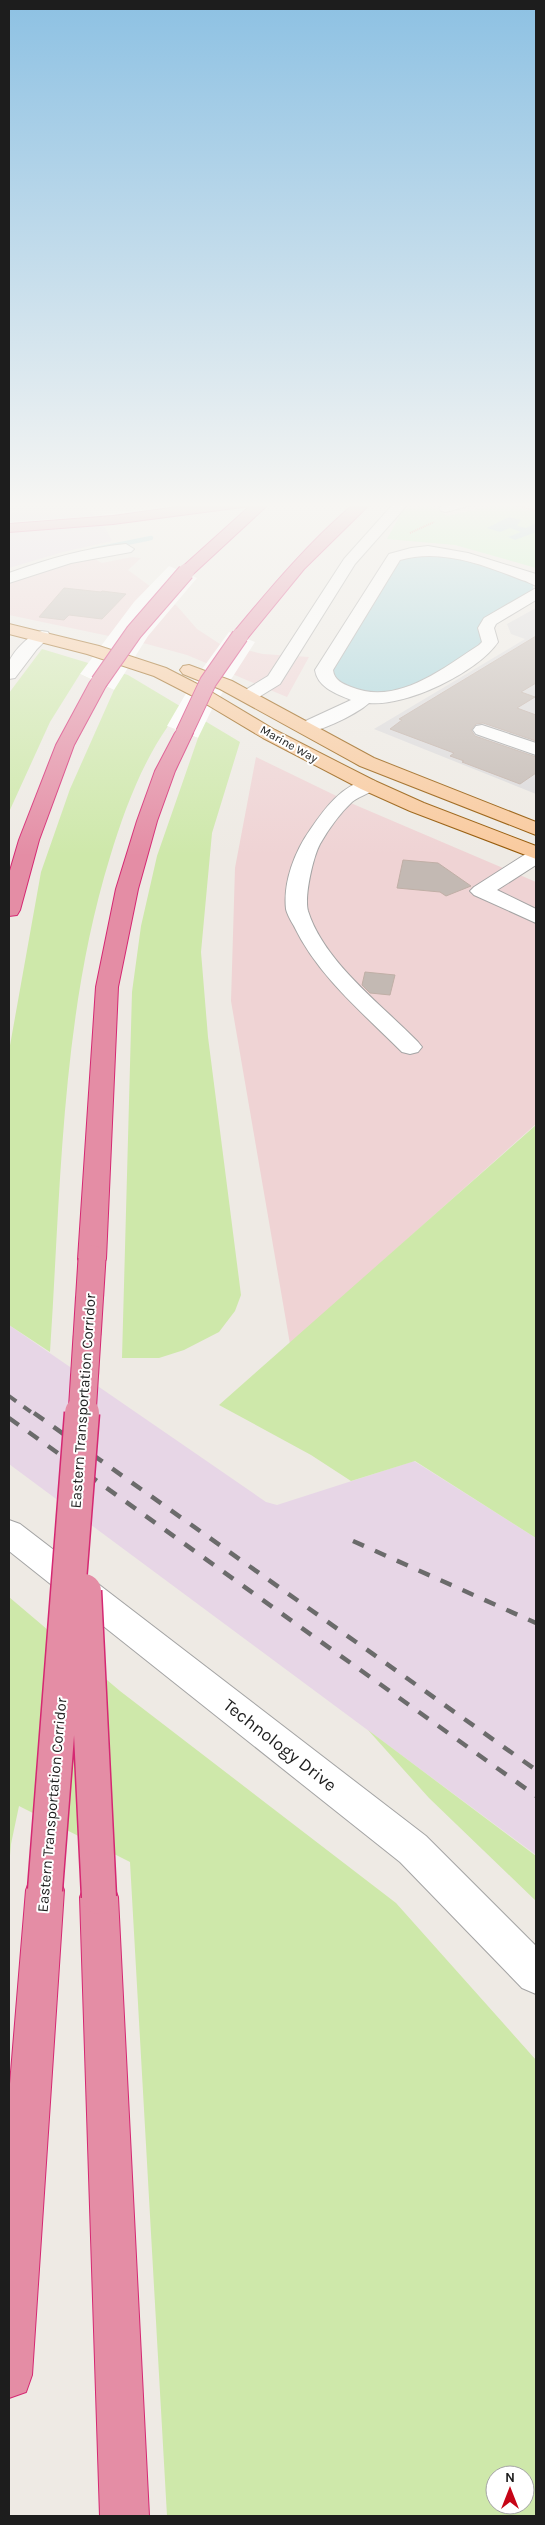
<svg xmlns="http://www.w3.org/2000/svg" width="545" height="2525" viewBox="0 0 545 2525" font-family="Karla,sans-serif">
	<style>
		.residential { fill: #dcdadb }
		.commercial { fill: #efd3d4 }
		.industrial { fill: #e7d6e6 }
		.grass { fill: #cee8aa; fill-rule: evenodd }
		.park { fill: #c1f8c1 }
		.water { fill: #a5d4db }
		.pier { fill: #fff }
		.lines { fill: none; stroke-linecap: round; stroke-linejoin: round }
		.stream { stroke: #a5d4db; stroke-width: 4.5 }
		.building { fill: #c3b9b3; stroke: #c0afa6 }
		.minor-casing { stroke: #a4a4a4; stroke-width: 2 }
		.major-casing { stroke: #935704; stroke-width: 2 }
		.highway-casing { stroke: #d52872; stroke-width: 2 }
		.path { stroke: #f66f6d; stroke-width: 2; stroke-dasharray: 1 1; stroke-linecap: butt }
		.minor { fill: #fff; fill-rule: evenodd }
		.major { fill: #f9ca9e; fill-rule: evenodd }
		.highway { fill: #e48da5; fill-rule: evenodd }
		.rail-far1 { stroke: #6b6b6b; stroke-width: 4; stroke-dasharray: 9 9; stroke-linecap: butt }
		.rail { stroke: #6b6b6b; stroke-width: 4.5; stroke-dasharray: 12 12; stroke-linecap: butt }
		.highway-bridge-far2-casing { stroke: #d52872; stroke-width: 18; stroke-linecap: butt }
		.highway-bridge-far1-casing { stroke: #d52872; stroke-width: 29; stroke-linecap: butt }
		.highway-bridge-casing { stroke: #d52872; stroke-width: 37; stroke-linecap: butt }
		.highway-bridge-far2 { stroke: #e48da5; stroke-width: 16 }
		.highway-bridge-far1 { stroke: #e48da5; stroke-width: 27 }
		.highway-bridge { stroke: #e48da5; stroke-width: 34 }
		.labels { text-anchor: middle; stroke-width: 4; stroke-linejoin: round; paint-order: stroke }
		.far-street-label { font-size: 12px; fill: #1d1d1d; stroke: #fff }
		.street-label { font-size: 15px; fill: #1d1d1d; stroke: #fff }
		.near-street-label { font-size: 18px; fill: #1d1d1d; stroke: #fff }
	</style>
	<rect width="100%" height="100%" fill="#eeeae4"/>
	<!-- residential -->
	<path class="residential" d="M536,608V794L374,729L525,639L511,634L507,624Z"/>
	<!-- commercial -->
	<path class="commercial" d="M91,557L102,563L132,557L141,558L128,570L177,606L197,629L220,644L263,654L309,657L287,697L187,655L147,644L9,615V582Z
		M256,757L353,804L536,882V1124L290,1344L231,1001L235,868Z"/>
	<!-- industrial -->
	<path class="industrial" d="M9,502H82L106,529L112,541L63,552L9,568Z
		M9,1325L266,1502L277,1505L414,1461L536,1538V1855L9,1464Z"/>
	<!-- grass -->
	<path class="grass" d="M42,649L128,675L240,742L212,833L201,952L208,1037L241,1295L235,1311L219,1332L184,1350L159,1358H122L132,992L141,926L157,856L198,738L168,726C141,765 124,811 110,857C61,1016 61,1187 50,1352L9,1325V1051L41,872L70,789L114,690L80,674L50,722L9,812V693Z
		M536,1125V1538L415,1461L351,1481L311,1455L219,1405Z
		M9,1597L120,1691L396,1903L536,2060V2516H167L130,1862L19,1806L11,1844L9,1867ZM495,2475H525V2505H495Z
		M368,1730L536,1856V1901L429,1798Z"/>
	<!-- park -->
	<path class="park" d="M505,503L536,512V568L455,545L387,539L403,510L431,504L447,516Z"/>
	<!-- water -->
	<path class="water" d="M509,517L521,520L517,526L526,528L536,523V532L515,540L508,537L521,532L510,528L500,532L487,528Z
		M412,554L446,555L527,580L533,584V589L482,621L479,630L484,638L481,645L414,689L396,694L354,691L333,678V668L397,561Z"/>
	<!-- pier -->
	<path class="pier" d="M207,502H266L61,527L9,530V522L82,517Z
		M169,566L197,578L148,636L114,690L80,674L134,602Z
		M229,632L255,642L212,709L198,738L167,726L192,683Z"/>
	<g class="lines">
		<!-- stream -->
		<path class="stream" d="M92,550L151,538"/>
	</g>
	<!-- building -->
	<path class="building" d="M64,588L101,592L102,591L126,594L102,619L69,615L64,620L39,617Z
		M536,636V683L521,692L535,697L517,708L536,715V741L483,723L476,724L471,730L475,736L536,757V773L520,784L462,762L464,761L450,756L454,753L390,729L402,720L399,719Z
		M403,860L438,863L471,886L446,896L440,892L397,888Z
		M365,972L395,975L390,995L370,993L362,985Z"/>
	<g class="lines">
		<defs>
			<path id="minor" d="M395,502H410L355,564L280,684L254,700H242L239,696L242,692L268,676L344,559Z
				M450,502H474L472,505L446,512L441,511L439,508Z
				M126,544L134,549L131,552L71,563L9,583V573C47,559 86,548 126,544Z
				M428,546L468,553L536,574V586C531,584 527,581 522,580C484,565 441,548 400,560L333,670C334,680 343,684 351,687C397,706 442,669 479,645L482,642L478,628L484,618L536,588V600L496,624L494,628L498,642C478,672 406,707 369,703C357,714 314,736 299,732L296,728L299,724L351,700C337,694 318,688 315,670L389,554L411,548Z
				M42,631L48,632L50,636L37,649L15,678L9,679C9,674 7,667 9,662C14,650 30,634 42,631Z
				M482,725L536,743V755L476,734L473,730L476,726Z
				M368,779L375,781L378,785C372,794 360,795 352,802C340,813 328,830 320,844C313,857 304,897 308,911C324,962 382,1005 418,1042L422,1047L418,1052L410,1054L402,1052C363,1013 318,976 294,926C291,921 287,914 286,909C283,882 295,851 310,830C325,808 341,786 368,779Z
				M536,850V865L497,890L536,909V923L474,895L470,891L474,887L529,852Z
				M9,1520L20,1524L426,1836L536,1946V1994L522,1988L400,1862L9,1551Z"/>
			<path id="major" d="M9,624L99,646L166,668L203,687L275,730L375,781L424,803L536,846V859L410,811L361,789L263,738L191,695L154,676L87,654L9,634Z
				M189,665L232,681L374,758L536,822V835L360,766L220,689L183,674L180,670L183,666Z"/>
			<path id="highway" d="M213,502H271L192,575L186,577L178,572L180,569L250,506L113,524L9,532V524L113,516Z
				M356,502H372L304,569L246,640H234L232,636L234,632C272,586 310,541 356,502Z
				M99,677L105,678L108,682L74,745L39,840L20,910L17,915L9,916V874L19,840L56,745L90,682L93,678Z
				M184,727L190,729L193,733L175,771L157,821L138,889L118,987L106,1259L102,1266L92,1269L82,1266L78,1259L96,987L116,889L137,821L155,771L175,733L178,729Z
				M45,1871L59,1877L64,1890L32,2375L26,2392L9,2398V2096L26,1890L31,1877Z
				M99,1878L113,1884L118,1897L149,2516H100L80,1897L85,1884Z"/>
		</defs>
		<!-- minor casing -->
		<use href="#minor" class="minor-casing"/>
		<!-- major casing -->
		<use href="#major" class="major-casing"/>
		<!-- highway casing -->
		<use href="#highway" class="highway-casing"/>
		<!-- path -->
		<path class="path" d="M507,502L536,511
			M410,533L434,522"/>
		<!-- minor -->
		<use href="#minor" class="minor"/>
		<!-- major -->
		<use href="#major" class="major"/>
		<!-- highway -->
		<use href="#highway" class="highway"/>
		<!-- rail-far1 -->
		<path class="rail-far1" d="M9,1396L35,1415"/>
		<!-- rail -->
		<path class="rail" d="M34,1413L536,1770
			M9,1418L536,1796
			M353,1541L536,1623"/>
		<defs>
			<path id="highway-bridge-far2" d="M99,682L134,632L186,572
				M184,733L208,682L240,636"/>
			<path id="highway-bridge-far1" d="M82,1415L92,1259"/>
			<path id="highway-bridge" d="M84,1591L99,1897
				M45,1890L82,1413"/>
		</defs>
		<!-- highway-bridge-far2 casing -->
		<use href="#highway-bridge-far2" class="highway-bridge-far2-casing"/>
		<!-- highway-bridge-far1 casing -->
		<use href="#highway-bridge-far1" class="highway-bridge-far1-casing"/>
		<!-- highway-bridge casing -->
		<use href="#highway-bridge" class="highway-bridge-casing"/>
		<!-- highway-bridge-far2 -->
		<use href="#highway-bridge-far2" class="highway-bridge-far2"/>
		<!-- highway-bridge-far1 -->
		<use href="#highway-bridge-far1" class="highway-bridge-far1"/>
		<!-- highway-bridge -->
		<use href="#highway-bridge" class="highway-bridge"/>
	</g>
	<!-- sky -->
	<linearGradient id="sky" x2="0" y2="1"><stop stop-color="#8dc1e3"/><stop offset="0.59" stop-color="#f7f6f3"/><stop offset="1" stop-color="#f7f6f3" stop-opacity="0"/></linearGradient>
	<rect width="545" height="856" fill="url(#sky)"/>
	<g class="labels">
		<!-- far-street labels -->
		<g class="far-street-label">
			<text transform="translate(289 744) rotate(29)" y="4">Marine Way</text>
		</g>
		<!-- street labels -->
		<g class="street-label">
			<text transform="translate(83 1401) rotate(-86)" y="5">Eastern Transportation Corridor</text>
			<text transform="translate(52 1805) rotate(-85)" y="5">Eastern Transportation Corridor</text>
		</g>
		<!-- near-street labels -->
		<g class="near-street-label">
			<text transform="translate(280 1745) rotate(38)" y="6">Technology Drive</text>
		</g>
	</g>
	<!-- border -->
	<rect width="545" height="2525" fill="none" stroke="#1d1d1d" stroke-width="20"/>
	<!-- north arrow -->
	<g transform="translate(510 2490)"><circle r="24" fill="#ffffff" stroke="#a5a5a5"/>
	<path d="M0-4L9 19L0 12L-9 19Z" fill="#c60516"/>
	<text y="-8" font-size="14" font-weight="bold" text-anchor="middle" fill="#1d1d1d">N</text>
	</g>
</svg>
